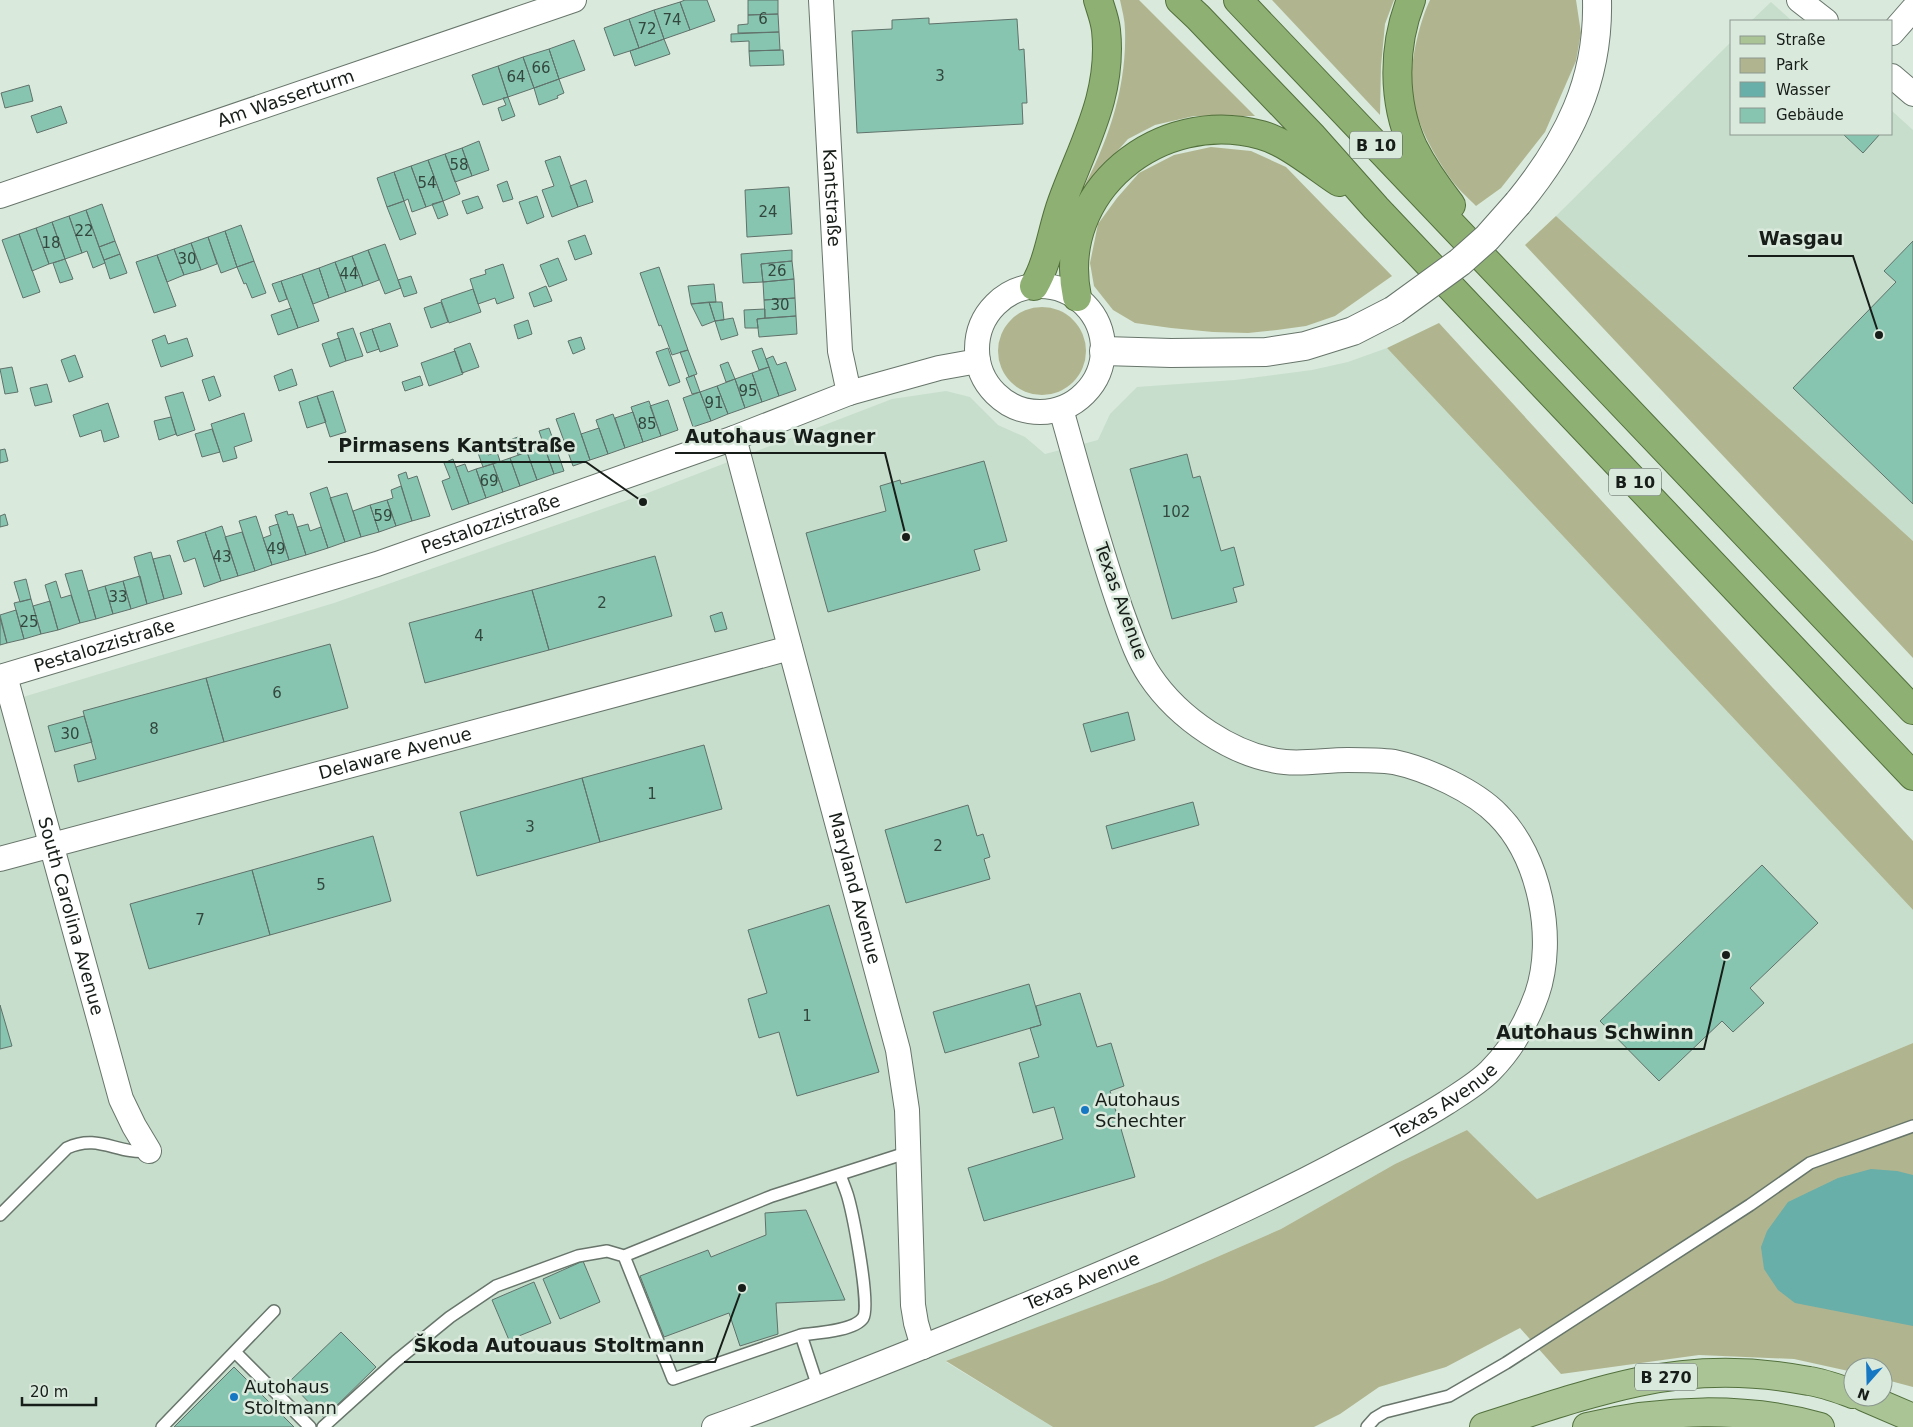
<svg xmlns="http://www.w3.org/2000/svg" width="1913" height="1427" viewBox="0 0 1913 1427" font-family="'DejaVu Sans',sans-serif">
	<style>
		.built { fill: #c7decc }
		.green { fill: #b0b590 }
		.water { fill: #68aea9 }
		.building { fill: #87c5b0; stroke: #60726b }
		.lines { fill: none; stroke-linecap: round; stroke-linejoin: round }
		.service-casing { stroke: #67756a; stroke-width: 14 }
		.minor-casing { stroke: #67756a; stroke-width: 26 }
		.secondary-casing { stroke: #67756a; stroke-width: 30 }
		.primary-casing { stroke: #52703c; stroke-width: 30 }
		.trunk-casing { stroke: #52703c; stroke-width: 30 }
		.service { stroke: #fff; stroke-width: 11 }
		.minor { stroke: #fff; stroke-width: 24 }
		.secondary { stroke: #fff; stroke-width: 28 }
		.primary { stroke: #aac495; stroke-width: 28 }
		.trunk { stroke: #8eb072; stroke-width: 28 }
		.secondary-bridge-casing { stroke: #67756a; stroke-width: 30; stroke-linecap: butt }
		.secondary-bridge { stroke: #fff; stroke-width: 28 }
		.poi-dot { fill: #1678c3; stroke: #d9e9dc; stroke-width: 2 }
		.labels { text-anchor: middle; stroke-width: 5; stroke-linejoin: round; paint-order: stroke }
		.number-label { font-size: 15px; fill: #33473e }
		.shield { fill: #d9e9dc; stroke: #515a53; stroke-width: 1 }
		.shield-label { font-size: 16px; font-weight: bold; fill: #171d18 }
		.street-label { font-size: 18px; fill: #171d18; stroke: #d9e9dc }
		.poi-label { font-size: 18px; fill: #171d18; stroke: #d9e9dc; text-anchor: start }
		.leader { fill: none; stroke: #171d18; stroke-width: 2 }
		.callout-dot { fill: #171d18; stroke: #d9e9dc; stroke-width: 2 }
		.callout-label { font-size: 19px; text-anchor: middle; font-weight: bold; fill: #171d18; stroke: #d9e9dc; stroke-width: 5; stroke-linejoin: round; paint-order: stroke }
	</style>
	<rect width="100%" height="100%" fill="#d9e9dc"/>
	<!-- built -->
	<path class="built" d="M1771,2L1792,21H1751Z
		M1732,41V134H1892V111L1913,130V541L1556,216Z
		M1387,348L1913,910V1043L1537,1199L1467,1130L1395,1164L1281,1229L1162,1281L946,1362L1053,1427H0V704L334,603L645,494L892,399L946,391L970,397L998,425L1025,437L1045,454L1098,440L1110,414L1137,387L1235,380L1312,370L1348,362Z"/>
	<!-- green -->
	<path class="green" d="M1120,0H1139L1255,116H1194L1155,125L1128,139L1081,192C1108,143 1127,87 1125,30C1125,20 1122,10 1120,0Z
		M1272,0H1394L1385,24L1381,66L1380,115Z
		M1430,0H1576L1581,33L1576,61L1545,132L1501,188L1476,206C1467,197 1457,188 1450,178C1434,155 1419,128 1413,101C1407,74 1418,25 1430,0Z
		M1211,147L1251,151L1286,167L1392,276L1335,316L1306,326L1277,330L1248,333L1213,332L1171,328L1135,323L1113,310L1094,286L1090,263L1098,224L1117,198L1139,173L1174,155Z
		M1556,216L1913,541V658L1525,245Z
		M998 351a44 44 0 1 1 88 0a44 44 0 1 1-88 0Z
		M1439,323L1913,841V910L1387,348Z
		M1913,1043V1387L1883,1379V1367H1853V1372L1794,1359L1699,1355L1561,1374L1520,1328L1446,1367L1379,1387L1340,1414L1314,1427H1053L946,1361L1162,1281L1281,1229L1395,1164L1467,1130L1537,1199Z"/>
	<!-- water -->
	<path class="water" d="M1871,1169L1897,1171L1913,1175V1326L1795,1303L1778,1290L1764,1269L1761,1247L1767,1231L1788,1202L1838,1178Z"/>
	<!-- building -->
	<path class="building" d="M685,0H707L715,21L690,30L680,2Z
		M748,0H778V14L748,15Z
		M680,2L690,30L664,39L654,10Z
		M654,10L664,39L639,48L629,19Z
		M778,14L779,32L738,33V25L748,24V15Z
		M929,18V24L1017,19L1019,50L1024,49L1027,103H1022L1023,124L857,133L852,31L892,29V20Z
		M629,19L639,48L614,56L604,28Z
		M779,32L780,50L749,51V41L731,42V34Z
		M664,39L670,54L635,66L630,51Z
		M574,40L585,70L559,79L549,49Z
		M549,49L559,79L534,88L523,57Z
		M783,50L784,65L750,66L749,51Z
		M523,57L534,88L508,97L498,66Z
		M498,66L508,97L483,105L472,75Z
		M559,79L564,93L557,96L558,98L539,105L534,88Z
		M29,85L33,101L5,108L1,93Z
		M508,97L515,116L502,121L498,108L506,105L503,98Z
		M61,106L67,123L37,133L31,116Z
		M1843,134H1880L1863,153Z
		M479,141L489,170L472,176L462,148Z
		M462,148L472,176L455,182L445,154Z
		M445,154L460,194L443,201L428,160Z
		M560,156L578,207L552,217L542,190L554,186L545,161Z
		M428,160L443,201L426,207L411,166Z
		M411,166L426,207L412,212L408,199L404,201L394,172Z
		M394,172L404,201L387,207L377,178Z
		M586,180L593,202L578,207L570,186Z
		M507,181L513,199L503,202L497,185Z
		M789,187L792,234L747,237L745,190Z
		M478,196L483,208L467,214L462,201Z
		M537,196L544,217L527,224L519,202Z
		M404,201L416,234L400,240L387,207Z
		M443,201L448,215L438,219L432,204Z
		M102,204L115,241L99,247L86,210Z
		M86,210L105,263L93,268L87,251L82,253L69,216Z
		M69,216L82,253L65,259L52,222Z
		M52,222L65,259L49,264L36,228Z
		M241,225L254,261L237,267L225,231Z
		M36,228L49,264L32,271L19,234Z
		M225,231L237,267L221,273L208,237Z
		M19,234L40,292L23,298L2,240Z
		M585,235L592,254L575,260L568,241Z
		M208,237L217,264L201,270L191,243Z
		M115,241L120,254L104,260L99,247Z
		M1913,241V504L1793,388L1896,282L1884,271Z
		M191,243L201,270L184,275L174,249Z
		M385,244L401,288L385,294L368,250Z
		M174,249L184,275L167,282L157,255Z
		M368,250L379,280L363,286L352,256Z
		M792,250V261L761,264L763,282L743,283L741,254Z
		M120,254L127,273L110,279L104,260Z
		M157,255L176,306L154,313L136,262Z
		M352,256L363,286L346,292L335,262Z
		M558,258L567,280L549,287L540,265Z
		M65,259L73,279L60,283L53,263Z
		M254,261L266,293L252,298L246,283L244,284L237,267Z
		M792,261L794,279L763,282L761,264Z
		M335,262L346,292L329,298L319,268Z
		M503,264L514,298L497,304L495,298L478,304L470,279L486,274L485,270Z
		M659,267L688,350L672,355L661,325L659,326L640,273Z
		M319,268L329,298L313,304L302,274Z
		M302,274L319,321L298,328L281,281Z
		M411,276L417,293L404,297L398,280Z
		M794,279L795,298L764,300L763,282Z
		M281,281L287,299L279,302L272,284Z
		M714,284L716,302L691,304L688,286Z
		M546,286L552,301L534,307L529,293Z
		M473,289L481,312L449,323L441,300Z
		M795,298L796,316L765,318L764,300Z
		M441,302L448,322L431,328L424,308Z
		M709,302L715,321L702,326L691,304Z
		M709,302H722L724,320L715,321Z
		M291,308L298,328L278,335L271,315Z
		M765,309V318L757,319L758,328H745L744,310Z
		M796,316L797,334L759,337L757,319Z
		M733,318L738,335L721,340L715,321Z
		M528,320L532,334L518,339L514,325Z
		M390,323L398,346L380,352L372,329Z
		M353,328L363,356L346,361L337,333Z
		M372,329L379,349L367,353L360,333Z
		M165,335L168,344L187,338L193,356L161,367L152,340Z
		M581,337L585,349L573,354L568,341Z
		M339,338L346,361L330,367L322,344Z
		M470,343L479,367L462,373L454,349Z
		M668,348L680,382L669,386L656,352Z
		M762,348L769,367L759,370L752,351Z
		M688,350L697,374L689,377L680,352Z
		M455,351L463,374L429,386L421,363Z
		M75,355L83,377L69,382L61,360Z
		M773,356L777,365L786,362L796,390L779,396L766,359Z
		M728,362L735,379L726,382L720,365Z
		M12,367L18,392L5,394L0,369Z
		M769,367L779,396L762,402L752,373Z
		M292,369L297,385L279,391L274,376Z
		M752,373L762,402L745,408L735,379Z
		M694,375L700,392L692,394L686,378Z
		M214,376L221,396L209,401L202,380Z
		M420,376L423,385L405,391L402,382Z
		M735,379L745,408L728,414L717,386Z
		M47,384L52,402L35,406L30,388Z
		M717,386L728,414L711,421L700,392Z
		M333,391L346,432L330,437L317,396Z
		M183,392L195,430L177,436L165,397Z
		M700,392L711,421L693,427L683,398Z
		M317,396L326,422L307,428L299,402Z
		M668,400L678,430L661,436L650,406Z
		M649,401L661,436L643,442L631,407Z
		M108,403L119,437L104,442L101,430L80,437L73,415Z
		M633,412L643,442L625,448L615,418Z
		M244,413L252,441L234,447L237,458L223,462L211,424Z
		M574,413L590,460L573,466L556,419Z
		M613,414L625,448L608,454L596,420Z
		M171,417L176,434L159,440L154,421Z
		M549,428L564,471L554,474L539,431Z
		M599,428L608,454L590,460L581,434Z
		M212,429L220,452L202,457L195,434Z
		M521,436L527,452L518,455L512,439Z
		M531,441L534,449L527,452L524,444Z
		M544,446L554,474L537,480L527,452Z
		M485,447L488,455L497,452L500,461L483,467L477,450Z
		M5,449L8,461L0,463V450Z
		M527,452L537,480L520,486L510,458Z
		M1187,454L1193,478L1200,476L1221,551L1234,547L1244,585L1233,588L1237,602L1172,619L1130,469Z
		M510,458L520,486L503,492L493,464Z
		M453,459L469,504L452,510L442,481L450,478L444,463Z
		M984,461L1007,541L974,550L980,570L828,612L806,533L886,511L880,486L900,480L901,484Z
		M465,464L468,472L476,469L486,498L469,504L456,467Z
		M493,464L503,492L486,498L476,469Z
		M406,472L408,479L417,476L430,516L412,521L398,475Z
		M401,486L412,521L396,526L387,500L393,498L391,490Z
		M327,487L345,542L328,548L310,493Z
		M347,493L361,537L345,542L330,498Z
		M387,500L396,526L379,532L370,505Z
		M370,505L379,532L361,537L353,511Z
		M287,511L288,515L293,514L306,555L289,560L275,515Z
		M5,514L8,525L0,527V516Z
		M256,516L272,565L255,571L239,521Z
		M278,524L289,560L272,565L263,538L271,535L269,527Z
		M308,524L310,531L321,527L328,548L306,555L297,527Z
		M222,526L238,576L221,581L205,532Z
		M205,532L221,581L204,587L195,558L184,562L177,541Z
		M242,532L255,571L238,576L225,537Z
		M151,552L164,599L147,604L134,557Z
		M170,555L182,594L164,599L153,559Z
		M655,556L672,616L549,650L532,590Z
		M82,570L96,619L80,623L65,574Z
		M140,576L147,604L131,609L123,581Z
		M26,579L31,599L20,602L14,582Z
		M56,581L61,598L71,595L80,623L58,630L45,585Z
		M123,581L131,609L113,614L105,586Z
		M105,586L113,614L96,619L88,591Z
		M532,590L549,650L425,683L409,623Z
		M31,599L41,634L24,639L14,603Z
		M50,601L58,630L41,634L33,606Z
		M16,610L24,639L7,643L0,615Z
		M722,612L727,629L715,632L710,616Z
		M0,618L7,643L0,645Z
		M330,644L348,708L224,742L206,678Z
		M206,678L224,742L78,782L74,765L96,759L83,711Z
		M1128,712L1135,740L1091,752L1083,724Z
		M84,716L92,742L55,752L48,726Z
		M704,745L722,809L600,842L582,778Z
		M582,778L600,842L477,876L460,812Z
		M1193,802L1199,825L1112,849L1106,826Z
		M968,805L977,836L983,834L990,857L984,859L990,879L906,903L885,830Z
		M373,836L391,901L270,935L252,870Z
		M1762,865L1818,923L1750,988L1764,1003L1733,1032L1722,1021L1659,1081L1600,1021Z
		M252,870L270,935L149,969L130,904Z
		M829,905L879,1072L797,1096L779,1032L759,1038L748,999L767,993L748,930Z
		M1029,984L1041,1025L945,1053L933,1012Z
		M1080,993L1097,1047L1111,1043L1124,1086L1110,1091L1135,1177L984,1221L968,1168L1063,1139L1054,1107L1033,1113L1019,1063L1039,1057L1030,1028L1041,1025L1036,1006Z
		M0,1005L12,1046L0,1049Z
		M806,1210L845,1300L776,1303L778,1334L740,1346L729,1313L664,1337L640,1276L708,1250L711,1257L766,1235L765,1213Z
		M583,1261L600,1302L560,1319L543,1279Z
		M534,1282L551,1323L509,1340L492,1300Z
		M341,1332L376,1367L324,1418L289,1382Z
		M234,1367L294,1427H174Z"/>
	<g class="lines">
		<defs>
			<path id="service" d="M0,1215L67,1148C99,1133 117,1155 149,1151
				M801,1335C816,1333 854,1331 863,1318C871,1306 853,1215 848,1197C846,1190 843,1183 840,1175
				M235,1352L310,1427
				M819,1390L801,1335L673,1379L624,1256L772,1196L909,1152
				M162,1427L274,1311
				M323,1427L396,1361L450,1317L496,1286L578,1256L607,1251L624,1256
				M1367,1427L1375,1418L1385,1412L1449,1396L1506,1363L1750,1205L1810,1163L1913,1126"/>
			<g id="minor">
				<path id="s1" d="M821,0L840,351L849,393"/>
				<path d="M1799,0L1826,21"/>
				<path d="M1892,33L1913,9"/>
				<path d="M1892,76L1913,94"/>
				<path id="s2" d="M0,196L574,0"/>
				<circle cx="1040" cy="349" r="63"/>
				<path id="s3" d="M734,438L898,1050L907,1110L913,1305L916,1323L923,1347"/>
				<path id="s4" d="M5,676L121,1099L134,1126L149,1151"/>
				<path id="s5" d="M0,677L377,564L734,438L849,393L939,368L978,361"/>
				<path id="s6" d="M0,859L790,648"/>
				<path id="s7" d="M714,1427C821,1389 924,1347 1028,1304C1132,1261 1235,1217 1334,1165C1372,1145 1410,1126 1446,1103C1461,1093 1477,1084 1490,1071C1511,1050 1527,1022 1537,994C1556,938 1540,857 1498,815C1475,791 1427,769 1394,762C1379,760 1363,760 1348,760C1327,760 1305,764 1285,762C1234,757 1178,718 1150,676C1137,657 1129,632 1121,610C1098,544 1080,476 1061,409"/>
			</g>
			<path id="secondary" d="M1518,203C1568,142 1599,81 1597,0
				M1104,351L1171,353L1266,352L1305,346L1353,331L1394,310"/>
			<path id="primary" d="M1864,1397L1913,1418
				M1484,1427C1535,1411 1586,1393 1638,1382C1694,1370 1753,1370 1809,1381C1824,1383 1839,1389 1853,1394
				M1587,1427C1661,1409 1746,1406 1820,1427"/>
			<path id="trunk" d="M1180,0L1198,17L1313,137L1376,208L1913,776
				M1238,0L1913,710
				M1411,0C1393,46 1392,101 1413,147C1423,167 1437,187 1451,205
				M1034,286C1049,261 1052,229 1062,202C1083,144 1113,95 1106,30C1105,20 1101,10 1098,0
				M1077,297C1055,191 1160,107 1261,135C1287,142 1316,167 1339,182"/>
		</defs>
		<!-- service casing -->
		<use href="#service" class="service-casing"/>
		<!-- minor casing -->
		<use href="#minor" class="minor-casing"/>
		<!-- secondary casing -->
		<use href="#secondary" class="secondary-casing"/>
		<!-- primary casing -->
		<use href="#primary" class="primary-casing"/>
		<!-- trunk casing -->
		<use href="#trunk" class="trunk-casing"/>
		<!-- service -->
		<use href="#service" class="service"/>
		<!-- minor -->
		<use href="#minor" class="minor"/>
		<!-- secondary -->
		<use href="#secondary" class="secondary"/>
		<!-- primary -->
		<use href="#primary" class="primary"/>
		<!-- trunk -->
		<use href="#trunk" class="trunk"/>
		<defs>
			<path id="secondary-bridge" d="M1394,310L1460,262L1487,238L1518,203"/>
		</defs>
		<!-- secondary-bridge casing -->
		<use href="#secondary-bridge" class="secondary-bridge-casing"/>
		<!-- secondary-bridge -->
		<use href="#secondary-bridge" class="secondary-bridge"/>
	</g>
	<!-- markers -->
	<g class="poi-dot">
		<circle cx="1085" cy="1110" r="5"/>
		<circle cx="234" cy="1397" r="5"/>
	</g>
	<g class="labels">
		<!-- number labels -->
		<g class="number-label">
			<text x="763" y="24">6</text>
			<text x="672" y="25">74</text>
			<text x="647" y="34">72</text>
			<text x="541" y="73">66</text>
			<text x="940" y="81">3</text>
			<text x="516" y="82">64</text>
			<text x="459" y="170">58</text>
			<text x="427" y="188">54</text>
			<text x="768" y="217">24</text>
			<text x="84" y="236">22</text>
			<text x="51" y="248">18</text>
			<text x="187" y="264">30</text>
			<text x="777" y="276">26</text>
			<text x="349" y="279">44</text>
			<text x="780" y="310">30</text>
			<text x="748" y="396">95</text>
			<text x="714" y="408">91</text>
			<text x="647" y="429">85</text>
			<text x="489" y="486">69</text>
			<text x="1176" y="517">102</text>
			<text x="383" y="521">59</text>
			<text x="276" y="554">49</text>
			<text x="222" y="562">43</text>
			<text x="118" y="602">33</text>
			<text x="602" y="608">2</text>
			<text x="29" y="627">25</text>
			<text x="479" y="641">4</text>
			<text x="277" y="698">6</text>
			<text x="154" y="734">8</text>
			<text x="70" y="739">30</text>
			<text x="652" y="799">1</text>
			<text x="530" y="832">3</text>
			<text x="938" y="851">2</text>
			<text x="321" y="890">5</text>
			<text x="200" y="925">7</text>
			<text x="807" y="1021">1</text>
		</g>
		<!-- shield labels -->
		<g class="shield">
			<rect x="1350" y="131.5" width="52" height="27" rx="4"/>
			<rect x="1609" y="468.5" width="52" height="27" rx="4"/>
			<rect x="1635" y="1363.5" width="62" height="27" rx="4"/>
		</g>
		<g class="shield-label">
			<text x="1376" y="151">B 10</text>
			<text x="1635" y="488">B 10</text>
			<text x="1666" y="1383">B 270</text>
		</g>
		<!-- street labels -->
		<g class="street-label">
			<text dy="6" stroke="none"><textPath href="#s2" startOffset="302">Am Wasserturm</textPath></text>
			<text dy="6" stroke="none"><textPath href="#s1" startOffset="198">Kantstraße</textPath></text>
			<text dy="6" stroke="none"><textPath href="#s5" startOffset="514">Pestalozzistraße</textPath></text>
			<text transform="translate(1121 601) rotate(70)" y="6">Texas Avenue</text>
			<text dy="6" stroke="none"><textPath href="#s5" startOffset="109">Pestalozzistraße</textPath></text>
			<text dy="6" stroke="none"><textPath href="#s6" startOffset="409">Delaware Avenue</textPath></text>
			<text dy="6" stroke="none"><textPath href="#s3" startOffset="466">Maryland Avenue</textPath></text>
			<text dy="6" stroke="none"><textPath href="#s4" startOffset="249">South Carolina Avenue</textPath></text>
			<text dy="6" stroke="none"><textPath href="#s7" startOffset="801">Texas Avenue</textPath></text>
			<text dy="6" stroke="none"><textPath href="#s7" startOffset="396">Texas Avenue</textPath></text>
		</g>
		<!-- poi labels -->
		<g class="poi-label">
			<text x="1095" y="1106">Autohaus<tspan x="1095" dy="21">Schechter</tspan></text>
			<text x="244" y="1393">Autohaus<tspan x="244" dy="21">Stoltmann</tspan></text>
		</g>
	</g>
	<!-- callouts -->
	<path class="leader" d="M1879 335L1853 256H1748M906 537L885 453H675M643 502L586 462H328M1726 955L1704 1049H1487M742 1288L715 1362H404"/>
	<g class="callout-dot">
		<circle cx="1879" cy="335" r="5"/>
		<circle cx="906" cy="537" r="5"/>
		<circle cx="643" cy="502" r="5"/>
		<circle cx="1726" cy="955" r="5"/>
		<circle cx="742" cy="1288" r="5"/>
	</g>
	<g class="callout-label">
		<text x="1801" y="245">Wasgau</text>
		<text x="780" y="443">Autohaus Wagner</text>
		<text x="457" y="452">Pirmasens Kantstraße</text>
		<text x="1595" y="1039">Autohaus Schwinn</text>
		<text x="559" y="1352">Škoda Autouaus Stoltmann</text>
	</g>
	<!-- legend -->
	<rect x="1730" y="20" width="162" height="115" fill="#d9e9dc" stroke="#8b978e"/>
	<rect x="1740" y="36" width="25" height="8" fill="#aac495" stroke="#8b978e"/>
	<text x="1776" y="45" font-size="15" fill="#171d18">Straße</text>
	<rect x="1740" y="58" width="25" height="15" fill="#b0b590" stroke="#8b978e"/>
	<text x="1776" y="70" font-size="15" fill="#171d18">Park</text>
	<rect x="1740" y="82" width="25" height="15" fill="#68aea9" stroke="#8b978e"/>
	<text x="1776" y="95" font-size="15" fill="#171d18">Wasser</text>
	<rect x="1740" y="108" width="25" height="15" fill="#87c5b0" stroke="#8b978e"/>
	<text x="1776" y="120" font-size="15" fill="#171d18">Gebäude</text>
	<!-- north arrow -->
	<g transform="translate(1868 1382) rotate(200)"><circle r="24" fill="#d9e9dc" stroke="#8b978e"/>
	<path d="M0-4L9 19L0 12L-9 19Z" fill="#1678c3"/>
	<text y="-8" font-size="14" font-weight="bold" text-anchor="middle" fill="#171d18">N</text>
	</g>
	<!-- scale -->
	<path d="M22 1397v8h74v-8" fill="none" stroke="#171d18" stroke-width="2.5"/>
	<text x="30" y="1397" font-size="15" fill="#171d18" stroke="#d9e9dc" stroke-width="4" paint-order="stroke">20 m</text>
</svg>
